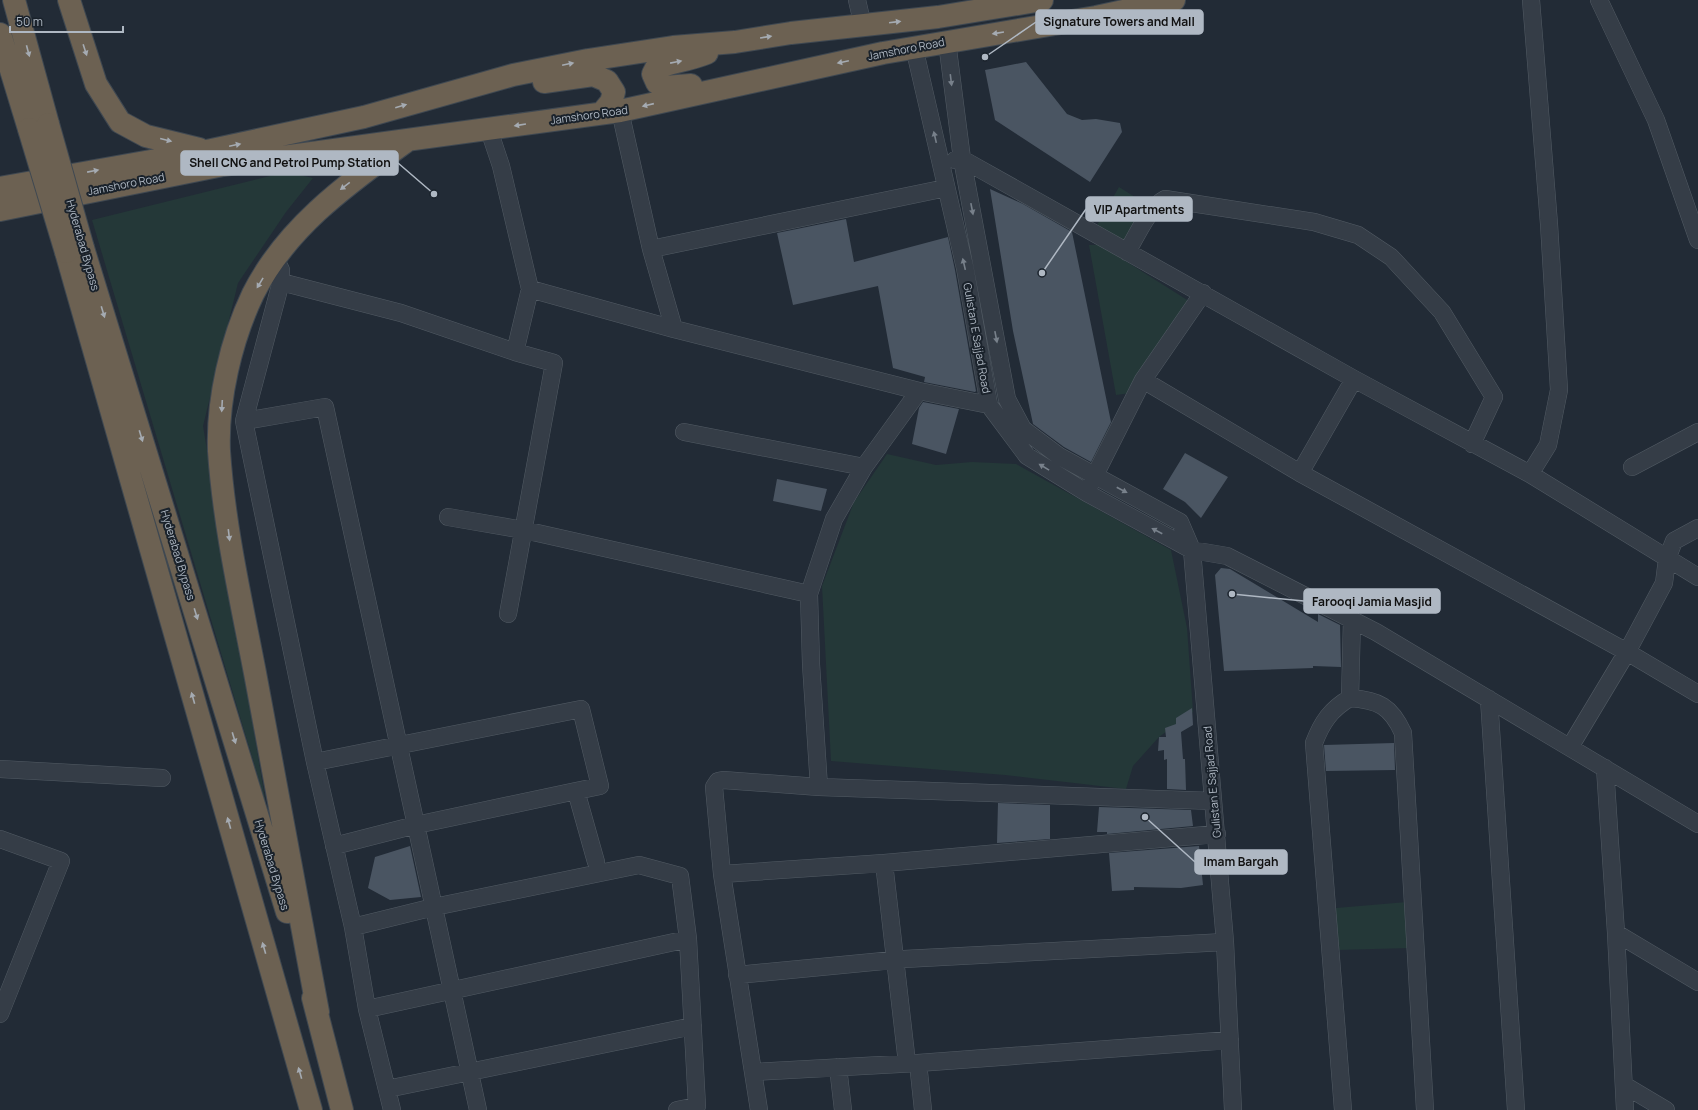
<svg xmlns="http://www.w3.org/2000/svg" width="1698" height="1110" viewBox="0 0 1698 1110" font-family="Manrope,sans-serif">
	<style>
		.green { fill: #243838 }
		.building { fill: #4a5562 }
		.lines { fill: none; stroke-linecap: round; stroke-linejoin: round }
		.minor-casing { stroke: #525b64; stroke-width: 18 }
		.highway-casing { stroke: #3f4851; stroke-width: 24 }
		.minor { stroke: #353d47; stroke-width: 17 }
		.highway { stroke: #6c6152; stroke-width: 22 }
		.highway-bridge-casing { stroke: #3f4851; stroke-width: 24; stroke-linecap: butt }
		.highway-bridge { stroke: #6c6152; stroke-width: 22 }
		.oneway { fill: #a5abb2 }
		.oneway2 { fill: #78818b }
		.labels { text-anchor: middle; stroke-width: 4; stroke-linejoin: round; paint-order: stroke }
		.street-label { font-size: 11px; fill: #afb8c3; stroke: #1a222b }
		.leader { fill: none; stroke: #afb8c3; stroke-width: 1.5 }
		.callout-dot { fill: #afb8c3; stroke: #1a222b; stroke-width: 1.5 }
		.callout { fill: #afb8c3; stroke: #afb8c3; stroke-width: 1.5 }
		.callout-label { font-size: 12px; text-anchor: middle; font-weight: bold; fill: #111 }
	</style>
	<rect width="100%" height="100%" fill="#222b36"/>
	<!-- green -->
	<path class="green" d="M286,172L313,178L286,212L238,283L203,426L266,804L92,220Z
		M1119,187L1146,204L1120,246L1096,227Z
		M1089,245H1100L1192,303L1131,393L1116,395Z
		M887,454L936,465L972,462L1016,464L1171,550L1187,628L1193,712L1159,737L1133,766L1126,789L1005,775L831,761L822,586L854,502Z
		M1407,902L1410,948L1337,950L1336,908Z"/>
	<!-- building -->
	<path class="building" d="M1026,62L1067,114L1082,120L1096,119L1120,123L1122,132L1090,182L995,120L985,70Z
		M990,189L1023,204L1072,232L1111,422L1091,462L1064,447L1033,424L1013,331Z
		M846,219L854,262L948,237L955,270L976,391L975,392L924,382L925,377L893,368L878,286L793,305L777,233Z
		M923,402L959,409L946,454L912,444L919,408Z
		M1185,453L1228,477L1201,518L1185,502L1163,489Z
		M777,479L827,489L821,511L773,501Z
		M1221,568L1230,569L1318,622V614L1340,625L1341,667L1313,666V668L1224,671L1215,575Z
		M1192,708L1193,725L1181,732L1183,759H1185L1186,790L1167,789V759L1164,760V750L1158,751L1159,737H1166L1165,728L1176,724V718Z
		M1394,743L1395,770L1326,771L1324,745Z
		M998,803L1050,805V839L997,843Z
		M1099,807L1191,810L1193,826L1107,834V832H1097Z
		M410,846L421,897L390,900L368,888L375,857Z
		M1199,846L1203,885L1181,888L1134,887V890L1112,891L1109,853Z"/>
	<g class="lines">
		<defs>
			<path id="minor" d="M857,0L863,26
				M1599,0L1656,120L1698,240
				M947,42L962,159L1007,399L1023,429L1059,456L1180,522L1192,550L1225,942L1233,1110
				M914,47L965,268L989,405L1027,456L1087,493L1192,550L1227,556L1376,632L1698,824
				M620,111L651,249
				M489,130L501,166L530,289L674,329
				M955,160L962,159L1354,379L1530,474L1698,577
				M1127,252C1136,237 1149,207 1165,199L1314,222L1358,235L1391,257L1442,312L1494,397L1472,444
				M275,258L281,270V282L244,421L315,762L353,927L367,1009L392,1110
				M281,282L401,313L515,352
				M1143,380L1300,473L1627,652L1698,694
				M919,391L674,329L651,249L946,188
				M244,421L325,407L478,1110
				M684,432L864,467
				M1632,467L1698,432
				M1300,473L1354,379
				M1530,474L1548,445L1559,390L1549,224L1531,0
				M1090,485L1143,380L1203,293
				M448,517L524,530L809,594
				M508,614L554,363L515,352L530,289
				M1352,619L1350,698C1378,700 1391,706 1403,733L1425,1110
				M1489,699L1516,1110
				M1570,747L1627,652L1664,583L1667,559L1674,541L1698,528
				M315,762L581,709L600,786L576,791L596,862
				M1605,768L1616,933L1698,982
				M0,769L162,778
				M819,787L811,664L809,594L834,519L864,467L919,391L989,405
				M1213,801L819,787L723,780L718,781L714,787L722,874L884,863L1217,834
				M0,839L61,861L0,1014
				M334,846L416,825L576,791
				M884,863L907,1063
				M722,874L753,1072
				M353,927L434,907L639,865L680,876L688,939L697,1106L677,1110
				M1616,933L1625,1110
				M737,975L904,959L1225,942
				M367,1009L688,939
				M918,1063L1230,1040
				M838,1067L843,1110
				M1624,1085L1666,1110
				M387,1089L693,1026
				M759,1110L753,1072L918,1063L923,1110
				M1343,1110L1314,743C1322,722 1331,709 1350,698"/>
			<path id="highway" d="M14,0L48,124
				M69,0L96,84L120,122L146,136L199,149
				M0,34L29,129
				M544,82L593,75L607,81L614,92L611,102L602,113
				M691,85L665,87L657,83L653,74L656,68C672,62 690,60 707,53
				M0,188L207,151L364,117L513,75L588,60L673,47L735,42L791,33L938,17L1042,0
				M0,210L223,165L620,111L883,53L1096,17L1174,0
				M83,248L287,912
				M66,252L311,1110
				M313,998L342,1110
				M318,1012C297,899 276,786 255,673C241,600 224,526 219,451C217,400 231,340 253,294C287,226 349,183 408,140"/>
		</defs>
		<!-- minor casing -->
		<use href="#minor" class="minor-casing"/>
		<!-- highway casing -->
		<use href="#highway" class="highway-casing"/>
		<!-- minor -->
		<use href="#minor" class="minor"/>
		<!-- highway -->
		<use href="#highway" class="highway"/>
		<defs>
			<path id="highway-bridge" d="M48,124L83,248
				M29,129L66,252"/>
		</defs>
		<!-- highway-bridge casing -->
		<use href="#highway-bridge" class="highway-bridge-casing"/>
		<!-- highway-bridge -->
		<use href="#highway-bridge" class="highway-bridge"/>
	</g>
	<!-- one-way arrows -->
	<defs><path id="oneway-solid" d="M-6-.8H1V-3.2L6.5 0L1 3.2V.8H-6Z"/></defs>
	<g class="oneway">
		<use href="#oneway-solid" transform="translate(895 22) rotate(-7)"/>
		<use href="#oneway-solid" transform="translate(998 33) rotate(171)"/>
		<use href="#oneway-solid" transform="translate(766 37) rotate(-9)"/>
		<use href="#oneway-solid" transform="translate(85 50) rotate(72)"/>
		<use href="#oneway-solid" transform="translate(28 51) rotate(75)"/>
		<use href="#oneway-solid" transform="translate(676 62) rotate(-11)"/>
		<use href="#oneway-solid" transform="translate(843 62) rotate(168)"/>
		<use href="#oneway-solid" transform="translate(568 64) rotate(-12)"/>
		<use href="#oneway-solid" transform="translate(648 105) rotate(167)"/>
		<use href="#oneway-solid" transform="translate(401 106) rotate(-16)"/>
		<use href="#oneway-solid" transform="translate(520 125) rotate(171)"/>
		<use href="#oneway-solid" transform="translate(166 140) rotate(14)"/>
		<use href="#oneway-solid" transform="translate(235 145) rotate(-12)"/>
		<use href="#oneway-solid" transform="translate(93 171) rotate(-11)"/>
		<use href="#oneway-solid" transform="translate(345 186) rotate(143)"/>
		<use href="#oneway-solid" transform="translate(260 283) rotate(121)"/>
		<use href="#oneway-solid" transform="translate(103 312) rotate(73)"/>
		<use href="#oneway-solid" transform="translate(222 406) rotate(93)"/>
		<use href="#oneway-solid" transform="translate(141 436) rotate(73)"/>
		<use href="#oneway-solid" transform="translate(229 535) rotate(83)"/>
		<use href="#oneway-solid" transform="translate(196 614) rotate(73)"/>
		<use href="#oneway-solid" transform="translate(193 698) rotate(-106)"/>
		<use href="#oneway-solid" transform="translate(234 738) rotate(73)"/>
		<use href="#oneway-solid" transform="translate(229 823) rotate(-106)"/>
		<use href="#oneway-solid" transform="translate(264 948) rotate(-106)"/>
		<use href="#oneway-solid" transform="translate(300 1073) rotate(-106)"/>
	</g>
	<g class="oneway2">
		<use href="#oneway-solid" transform="translate(951 80) rotate(83)"/>
		<use href="#oneway-solid" transform="translate(935 137) rotate(-103)"/>
		<use href="#oneway-solid" transform="translate(972 209) rotate(79)"/>
		<use href="#oneway-solid" transform="translate(964 264) rotate(-103)"/>
		<use href="#oneway-solid" transform="translate(996 337) rotate(79)"/>
		<use href="#oneway-solid" transform="translate(1044 467) rotate(-149)"/>
		<use href="#oneway-solid" transform="translate(1122 490) rotate(28)"/>
		<use href="#oneway-solid" transform="translate(1157 531) rotate(-152)"/>
	</g>
	<g class="labels">
		<!-- street labels -->
		<g class="street-label">
			<text transform="translate(906 49) rotate(-11)" y="4">Jamshoro Road</text>
			<text transform="translate(589 115) rotate(-8)" y="4">Jamshoro Road</text>
			<text transform="translate(126 184) rotate(-11)" y="4">Jamshoro Road</text>
			<text transform="translate(83 245) rotate(74)" y="4">Hyderabad Bypass</text>
			<text transform="translate(977 338) rotate(80)" y="4">Gulistan E Sajjad Road</text>
			<text transform="translate(178 555) rotate(73)" y="4">Hyderabad Bypass</text>
			<text transform="translate(1212 782) rotate(-95)" y="4">Gulistan E Sajjad Road</text>
			<text transform="translate(272 865) rotate(73)" y="4">Hyderabad Bypass</text>
		</g>
	</g>
	<!-- callouts -->
	<path class="leader" d="M985 57L1036 22M434 194L398 163M1042 273L1086 209M1232 594L1304 601M1145 817L1195 862"/>
	<g class="callout-dot">
		<circle cx="985" cy="57" r="4"/>
		<circle cx="434" cy="194" r="4"/>
		<circle cx="1042" cy="273" r="4"/>
		<circle cx="1232" cy="594" r="4"/>
		<circle cx="1145" cy="817" r="4"/>
	</g>
	<g class="callout">
		<rect x="1036" y="10" width="167" height="24" rx="4"/>
		<rect x="181" y="151" width="217" height="24" rx="4"/>
		<rect x="1086" y="197" width="106" height="24" rx="4"/>
		<rect x="1304" y="589" width="136" height="24" rx="4"/>
		<rect x="1195" y="850" width="92" height="24" rx="4"/>
	</g>
	<g class="callout-label">
		<text x="1119" y="26">Signature Towers and Mall</text>
		<text x="290" y="167">Shell CNG and Petrol Pump Station</text>
		<text x="1139" y="214">VIP Apartments</text>
		<text x="1372" y="606">Farooqi Jamia Masjid</text>
		<text x="1241" y="866">Imam Bargah</text>
	</g>
	<!-- scale -->
	<path d="M10 26v6h113v-6" fill="none" stroke="#afb8c3" stroke-width="2"/>
	<text x="16" y="26" font-size="12" fill="#afb8c3" stroke="#1a222b" stroke-width="3" paint-order="stroke">50 m</text>
</svg>
